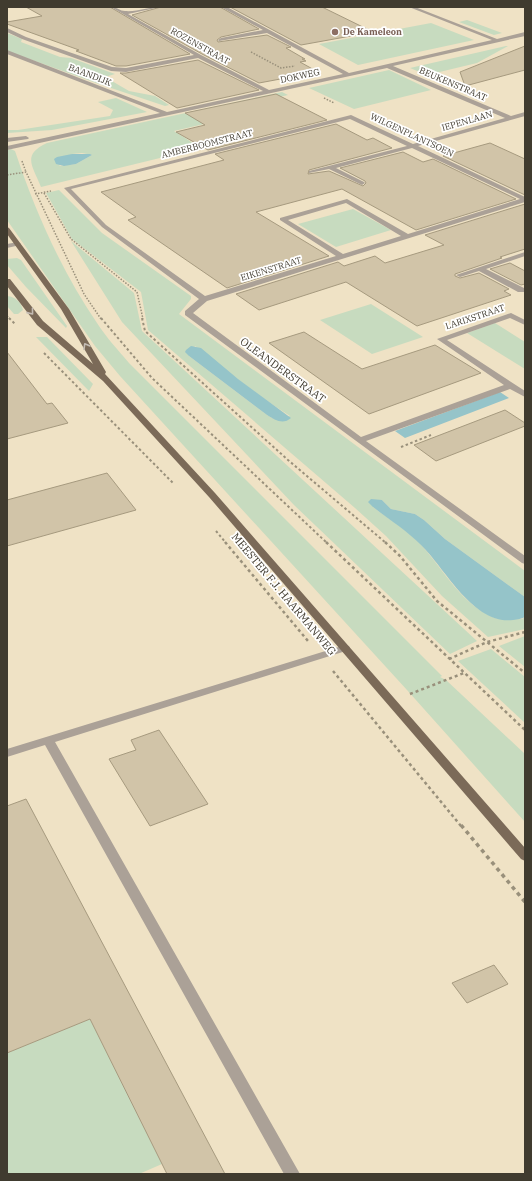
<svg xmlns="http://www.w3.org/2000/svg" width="532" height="1181" viewBox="0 0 532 1181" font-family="'IBM Plex Serif',serif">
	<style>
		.green { fill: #c7dbbf; fill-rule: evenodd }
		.water { fill: #95c4c9 }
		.building { fill: #d1c4a8; stroke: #a69a7f }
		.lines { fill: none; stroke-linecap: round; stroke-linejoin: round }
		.path-far3 { stroke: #99907b; stroke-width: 1.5; stroke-dasharray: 1.5 1.5; stroke-linecap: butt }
		.path-far2 { stroke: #99907b; stroke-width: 2; stroke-dasharray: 2.5 2.5; stroke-linecap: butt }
		.path-far1 { stroke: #99907b; stroke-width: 2.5; stroke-dasharray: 3 3; stroke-linecap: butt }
		.path { stroke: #99907b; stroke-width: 3.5; stroke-dasharray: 4 4; stroke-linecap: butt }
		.minor { fill: #aba197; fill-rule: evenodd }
		.major { fill: #7b6a58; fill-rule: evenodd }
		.oneway { stroke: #c4bcb4 }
		.education-dot { fill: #8d6e63; stroke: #fff; stroke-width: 1.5 }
		.labels { text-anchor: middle; stroke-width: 3.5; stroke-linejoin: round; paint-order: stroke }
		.far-education-label { font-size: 9px; font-weight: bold; fill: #785e54; stroke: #fff; text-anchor: start }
		.far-street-label { font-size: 9px; fill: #403b2f; stroke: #fff }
		.street-label { font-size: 11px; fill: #403b2f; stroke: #fff }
	</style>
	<rect width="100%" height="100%" fill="#efe2c5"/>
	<!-- green -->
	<path class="green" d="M467,20L502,33L494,35L459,22Z
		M431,23L474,40L358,65L319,44Z
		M7,33L22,39L21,42L60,57L71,58L115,74L105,77L129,91L155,96L169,105L165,106L99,84L7,51Z
		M506,46H508L477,63L427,75L410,68Z
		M389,70L431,90L354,109L309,88Z
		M282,92L288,95L248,104L260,111L174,131L201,148L41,187C33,166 21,155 47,143ZM82,153L92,155L76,164L59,166L72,154Z
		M116,98L147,112L52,130L7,133V130H18L110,116L113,110L98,102Z
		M11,149L15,151C35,211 61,270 97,323C106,337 118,350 129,363L442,676L440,677L446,680L525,754V822L407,690L120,376L95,346L7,220V150Z
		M59,190L102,233L191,296V299L179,314L525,571V597L445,539L424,520L415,514L391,509L382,500L373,507C390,520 409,531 423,547C445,572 462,605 495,618C502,620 514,618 522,619L525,617V629L488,637L442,596L386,536L355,508L148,330L141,292L72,239L46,193ZM195,346C206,353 214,361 224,369C246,385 267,402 290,416L274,419L267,415L189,356Z
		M353,209L391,230L336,247L298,224Z
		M71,241L134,293L142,331L477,641L450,654L294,505L122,322Z
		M17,258L21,260L67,326L66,328L26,287L7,265V259Z
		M7,296C16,297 21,302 23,310L18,314H14L7,306Z
		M371,304L423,337L372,354L320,320Z
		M495,323L525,342V369L467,333Z
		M36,337H47L93,384L89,391Z
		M525,636V667L499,646Z
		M491,649L525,677V723L458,661Z
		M90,1019L162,1164L139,1174H7V1053Z"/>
	<!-- water -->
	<path class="water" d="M72,154H90L92,155L76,164L64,166L56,164L54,159L57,157Z
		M191,346L201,348L238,379L291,418C283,425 275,420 267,415L189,356L185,352L186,350Z
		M500,392L509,398L405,438L395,431Z
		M371,499L382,500L391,509L415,514L424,520L445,539L525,597V617C521,619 518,619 513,620C473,625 445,568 421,545C407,531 390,520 373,507L368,502Z"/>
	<!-- building -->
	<path class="building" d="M26,7H110L190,54L126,66H116L76,51L79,50L7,24V22L42,16Z
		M161,7H220L259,29L221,37L217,40L218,42L267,35L291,47L286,48L305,59H302L306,61L300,62L318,72L259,83L202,54L132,15Z
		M230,7H322L373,32L301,45Z
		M525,46V70L465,86L460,72Z
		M198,60L259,90L177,108L120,73H126Z
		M276,94L327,120L208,150L176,132L205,125L185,113Z
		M336,124L367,140L373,138L392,148L309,170L308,174L329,171L363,186L366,183L365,181L340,168L403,152L423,162L433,159L516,199L416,230L342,189L256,212L329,256L227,288L128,220L136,217L101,192L224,160L215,154Z
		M490,143L525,159V195L443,156Z
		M525,204V249L500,257L502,258L455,274V276L460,278L479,273L509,289L504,291L511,295L417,326L346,282L259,310L236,294L338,262L344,266L375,256L385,263L444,245L425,235Z
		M510,263L525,271V284L521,285L490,269Z
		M304,332L362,369L435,345L481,373L369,414L269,343Z
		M7,352L47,404L52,403L68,423L7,439Z
		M505,410L525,423V426L436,461L414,445Z
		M107,473L136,510L7,546V500Z
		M159,730L208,804L150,826L109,759L136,750L131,740Z
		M26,799L114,965L225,1174H167L90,1019L7,1053V806Z
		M494,965L508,984L467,1003L452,983Z"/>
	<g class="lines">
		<!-- path-far3 -->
		<path class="path-far3" d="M251,52L281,68L295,66
			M324,98L334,103
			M22,161L26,172
			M7,175L26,172L84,294L101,319
			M44,193L71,239L137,292L143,319
			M35,194L51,191
			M7,316L10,319"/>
		<!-- path-far2 -->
		<path class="path-far2" d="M9,318L15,324
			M101,318L152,378L327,543
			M142,318L145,331L288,460L386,543
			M44,353L173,483
			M401,447L431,435
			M216,531L226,543"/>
		<!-- path-far1 -->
		<path class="path-far1" d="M225,542L308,641
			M326,542L525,730
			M385,542L400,556L437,601L525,673
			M449,659L487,642L525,632
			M333,671L461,826
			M410,694L464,673"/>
		<!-- path -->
		<path class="path" d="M461,825L525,902"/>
		<!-- minor -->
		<path class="minor" d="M111,7C117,7 120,11 125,11C137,12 149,7 160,7L128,14L201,55L269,90L343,74L267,33L219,41L218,40L221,38L263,30L221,7H227L349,73L492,40L409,7H415L497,39L525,32V36L393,66L511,116L525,112V116L418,146L525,197V202L207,301L193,313L361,437L504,385L437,339L511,313L525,320V325L510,318L447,340L525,391V397L510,389L366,441L525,556V564L522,563L185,315V311L199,299L102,227L64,188L351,115L413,144L505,118L387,68L7,150V146L160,113L7,54V50L167,112L263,91L198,58L126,72L111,71L22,39L7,32V28L26,37L112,67L126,68L194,55ZM350,119L407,146L309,171V173L329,169L362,185L365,183L364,182L336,168L412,148L520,199L408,234L347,199L280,218V220L336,256L205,296L106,225L71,189ZM346,203L401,236L343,254L288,220Z
			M26,136L29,138L28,139L7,142V138Z
			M18,242L21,244L20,245L7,248V244Z
			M525,252V256L486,269L524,288V292H518L479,271L460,277L456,275Z
			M345,645L349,646L350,648L349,650L55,742L300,1174H284L45,745L7,757V749Z"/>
		<!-- major -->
		<path class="major" d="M7,227L9,228L69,309L106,372L105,374L215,493L525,848V861L521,859L209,497L103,381L37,325L7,286V279H10L43,321L93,364L61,309L7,234Z"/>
	</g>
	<!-- one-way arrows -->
	<defs><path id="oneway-chevron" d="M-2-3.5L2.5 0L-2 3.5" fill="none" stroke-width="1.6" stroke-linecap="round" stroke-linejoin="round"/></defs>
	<g class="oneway">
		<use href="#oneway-chevron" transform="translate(31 312) rotate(51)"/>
		<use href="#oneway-chevron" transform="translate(86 346) rotate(-120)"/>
	</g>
	<!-- markers -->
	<circle class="education-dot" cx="335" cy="32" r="4"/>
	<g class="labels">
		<!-- far-education labels -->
		<g class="far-education-label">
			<text x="343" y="35">De Kameleon</text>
		</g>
		<!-- far-street labels -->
		<g class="far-street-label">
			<text transform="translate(200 46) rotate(29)" y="3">ROZENSTRAAT</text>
			<text transform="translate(90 75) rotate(21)" y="3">BAANDIJK</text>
			<text transform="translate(300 76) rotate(-12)" y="3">DOKWEG</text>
			<text transform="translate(453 84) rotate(23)" y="3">BEUKENSTRAAT</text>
			<text transform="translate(467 121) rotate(-16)" y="3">IEPENLAAN</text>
			<text transform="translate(412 135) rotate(25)" y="3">WILGENPLANTSOEN</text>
			<text transform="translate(207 144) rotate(-14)" y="3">AMBERBOOMSTRAAT</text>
			<text transform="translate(271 269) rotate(-17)" y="3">EIKENSTRAAT</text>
			<text transform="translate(475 317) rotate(-18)" y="3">LARIXSTRAAT</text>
		</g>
		<!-- street labels -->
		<g class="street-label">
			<text transform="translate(283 370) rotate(36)" y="4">OLEANDERSTRAAT</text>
			<text transform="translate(284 594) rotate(50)" y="4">MEESTER F.J. HAARMANWEG</text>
		</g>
	</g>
	<!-- border -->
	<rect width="532" height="1181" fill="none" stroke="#403b2f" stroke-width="16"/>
</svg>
